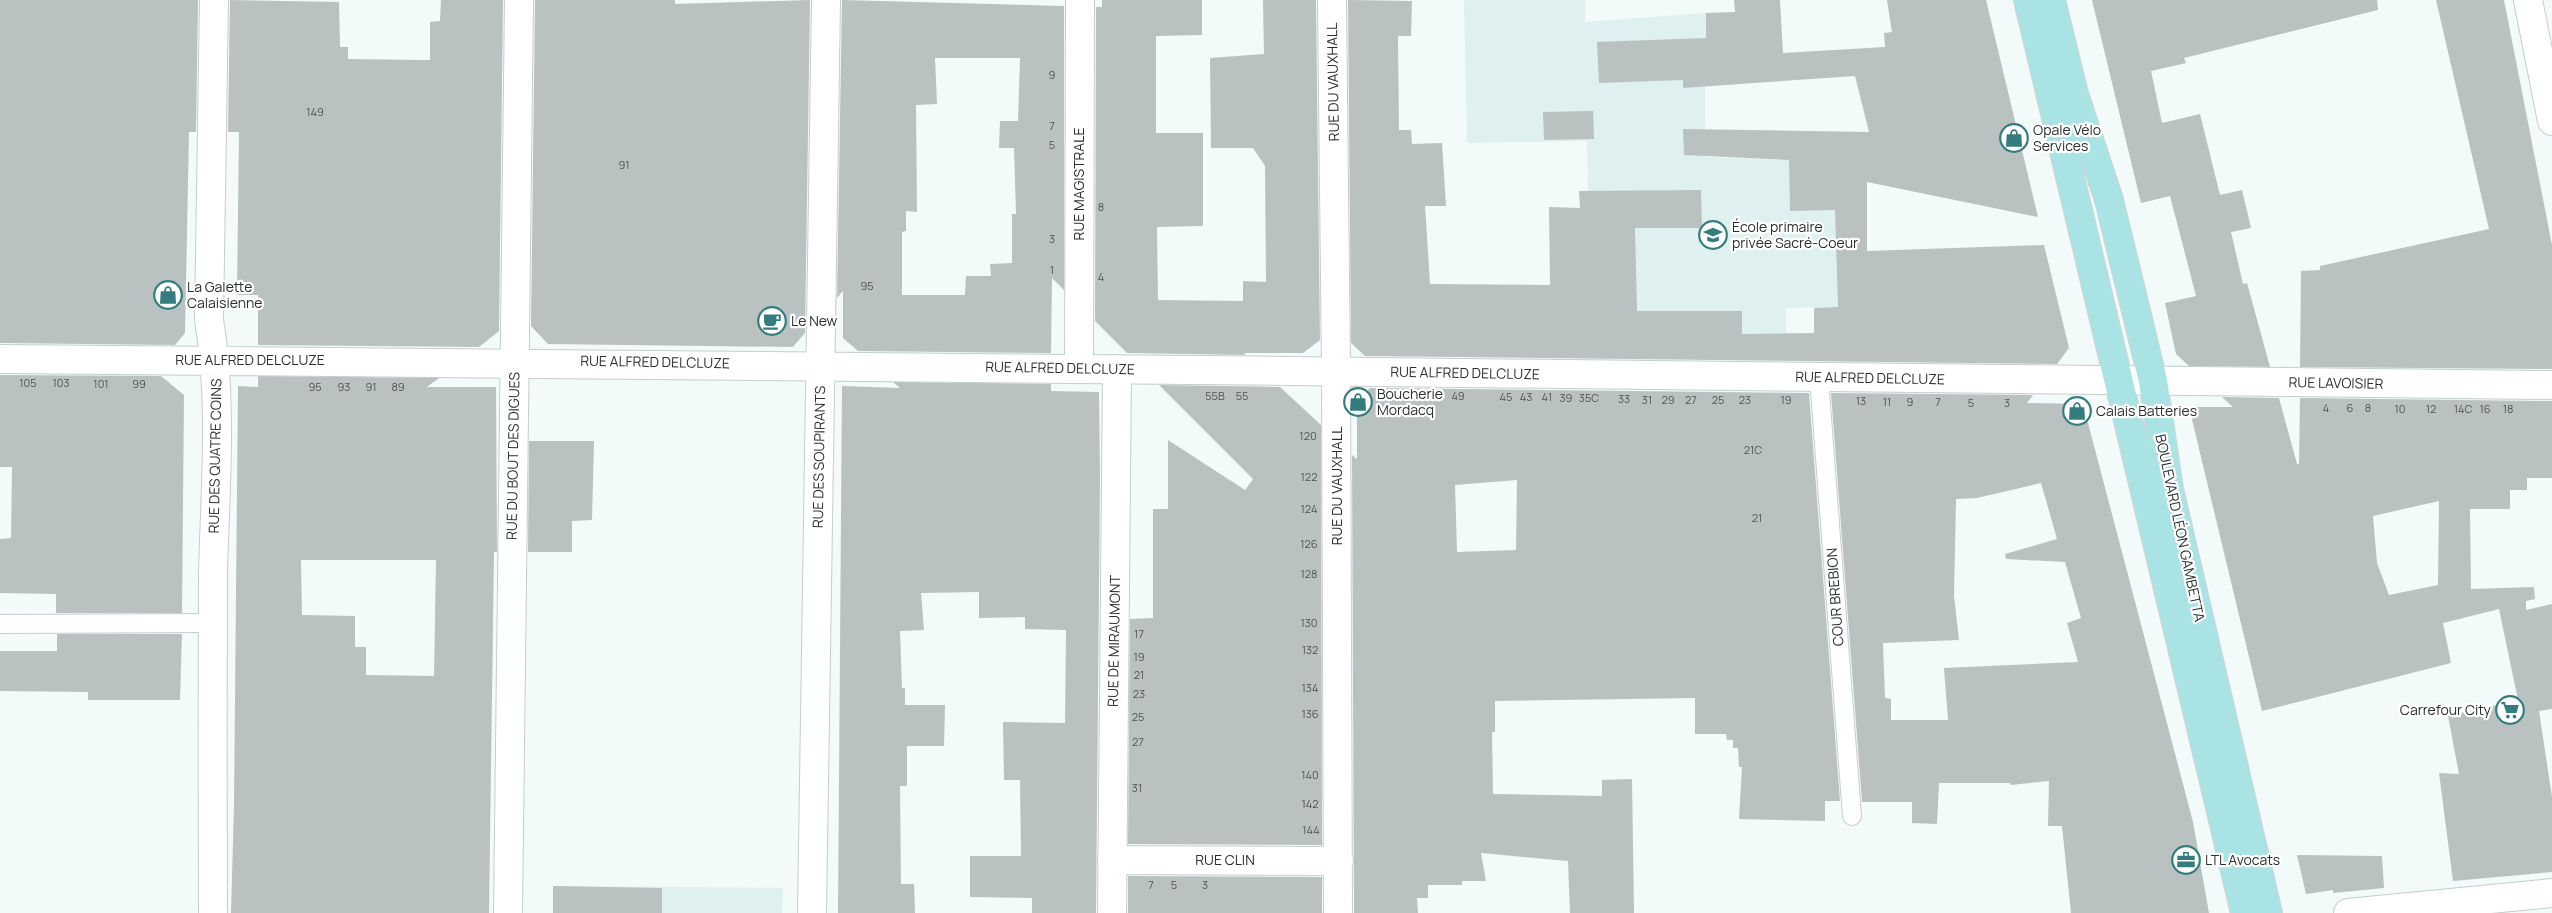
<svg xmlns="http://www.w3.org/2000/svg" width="2552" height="913" viewBox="0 0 2552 913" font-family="Manrope,sans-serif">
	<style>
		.built { fill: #def0f0 }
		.building { fill: #b9c1c1; fill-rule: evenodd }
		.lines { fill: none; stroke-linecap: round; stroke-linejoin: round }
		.lane-casing { stroke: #c5cdcd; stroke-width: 20 }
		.street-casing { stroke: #c5cdcd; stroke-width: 30 }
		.primary-casing { stroke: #d5d5d5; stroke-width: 30 }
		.lane { stroke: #fff; stroke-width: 18 }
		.street { stroke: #fff; stroke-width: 28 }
		.primary { stroke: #aae3e4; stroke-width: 28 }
		.labels { text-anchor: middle; stroke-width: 4.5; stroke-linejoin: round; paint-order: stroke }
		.number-label { font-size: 11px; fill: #4f5454 }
		.street-label { font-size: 14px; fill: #2c2f2f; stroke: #fff }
		.poi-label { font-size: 14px; fill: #2c2f2f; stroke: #fff; text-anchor: start }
	</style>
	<rect width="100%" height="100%" fill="#f2fafa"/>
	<!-- built -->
	<path class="built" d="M1464,0H1585V22L1706,13L1705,157L1834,162L1838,307L1786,308V360L1592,358L1587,141L1467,143Z
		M553,886L783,888L782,913H553Z"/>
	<!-- building -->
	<path class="building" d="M0,0H198L196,132H189L185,333L175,345L0,343Z
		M230,0L339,2L340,47H348V59L421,60H430V22L440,21L441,0H503L499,331L479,347L258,345V295H237L239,132H228Z
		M535,0H675V4L810,0L805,333L793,347L548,344L531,326Z
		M842,0L1064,6V290L1052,278L1051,353L858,351L843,338V291L837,298ZM935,58H1020L1018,121H1000L999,148H1014L1016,214H1012V263L990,264L991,276H966L965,295H902V232L906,231V211L917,212L916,105L937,104Z
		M1102,0H1202V35L1156,36V133H1203V226L1157,227L1158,300L1243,301V281L1266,282L1265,166L1253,148H1211L1210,58L1264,54L1263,0H1316L1320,340L1303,353H1244L1246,355L1127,353L1095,321L1096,7H1102Z
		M1348,0L1412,1L1411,36H1398L1399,130H1411L1412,144L1442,143L1446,206H1425L1430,284L1550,285L1549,207L1580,208L1579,191L1701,190L1702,228H1635L1637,311H1742V334L1814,333V308L1838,307L1835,210L1790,211L1789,160L1684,155L1683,129L1869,132L1855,76L1683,88V80L1599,83L1597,42L1706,38V13L1735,12L1734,0H1780L1783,53L1885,47L1884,33L1892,32L1887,0H1986L2038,217L1867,182V251L2044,245L2069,348L2057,364L1365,356L1351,343Z
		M2092,0H2377L2378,10L2184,58L2186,63L2151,71L2162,123L2200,114L2220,195L2242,190L2251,228L2231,232L2243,284L2247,283L2270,367L2189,366L2176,354L2165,303L2196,296L2170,196L2141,203Z
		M2436,0H2504L2552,245V369L2300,367L2301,271L2320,270V266L2489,229Z
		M1593,111L1594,139L1544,140L1543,112Z
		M0,375L161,376L184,395L182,613H56V594L0,593V539L11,538L12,467H0Z
		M258,376L439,378L427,387H496L497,552H494L489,913H231L234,805L238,386L258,387ZM301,560H436L434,676L366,675V647H355V616L302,615Z
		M893,382L1051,384V391L1099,392L1100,475L1096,913H1032V898L970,897V856H1021L1020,780H1004L1003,722L1065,723L1066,630L1025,629V617L979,618V592L921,593L924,630L900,631L902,688H905V705H945L944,746H907V786H900L901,884H914L915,913H838L842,386L900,388Z
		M1159,385L1280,387L1321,425L1322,845L1128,844L1130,619L1153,618V509H1168V440L1245,490L1253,479Z
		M1370,388L1809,393L1840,801H1825V821L1739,819L1742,767H1739L1738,748H1733V740H1727L1726,734H1695V698L1495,701V732H1492L1493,794L1602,796V780L1632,779L1634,913H1570L1568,861L1481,853L1486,881H1462V885H1428V898H1417L1418,913H1354L1352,455L1357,459V402ZM1517,480L1516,550L1457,552L1455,485Z
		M1831,393L2033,395L2027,403L2083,404L2193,822L2209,913H2071L2062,826H2048L2049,781L2011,785L2010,783H1939L1937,824L1912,823V802H1862ZM2041,483L2057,539L2005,554L2006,559L2065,562L2081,618L2067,623L2078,662L1944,668L1948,720H1891V699L1885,698L1883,643L1959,640L1954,596L1956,499L1977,498Z
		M2222,397L2279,398L2297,464H2299L2300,398L2552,401V478H2527V490H2510V509H2470L2471,589L2534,587L2535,599L2526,601V610L2552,604V709L2539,711L2552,797V872L2453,881L2439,773L2459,774L2448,716L2518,700L2499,609L2443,623L2451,663L2262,711L2189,407H2233ZM2439,501L2438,585L2389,595L2377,563L2373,516Z
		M529,441H594L592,520L572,521V552H528Z
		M57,634H182L180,700H88V692L0,691V651H57Z
		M2297,855L2382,856L2384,888L2333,893V890L2306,894Z
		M1128,876L1322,877V913H1128Z
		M553,886L662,888V913H553Z"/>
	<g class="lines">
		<defs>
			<path id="lane" d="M1819,378L1852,816
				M0,624L213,623"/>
			<path id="street" d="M1332,0L1336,371L1338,913
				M2528,0L2552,121
				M0,359C851,364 1701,377 2552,385
				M1079,369L1080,0
				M1112,860L1339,861
				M213,913C213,800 212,686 213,573C215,489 223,403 209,320L214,0
				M508,913L519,0
				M812,913L826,0
				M1112,913L1117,369
				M2348,913L2552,893"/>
			<path id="primary" d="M2028,0L2245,913
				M2051,0L2074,94L2109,200L2153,381L2169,489L2268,913"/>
		</defs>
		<!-- lane casing -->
		<use href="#lane" class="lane-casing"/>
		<!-- street casing -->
		<use href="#street" class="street-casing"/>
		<!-- primary casing -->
		<use href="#primary" class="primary-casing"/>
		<!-- lane -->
		<use href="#lane" class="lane"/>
		<!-- street -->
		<use href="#street" class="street"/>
		<!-- primary -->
		<use href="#primary" class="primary"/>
	</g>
	<!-- icons -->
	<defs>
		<symbol id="shop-ring" viewBox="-11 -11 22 22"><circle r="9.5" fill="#fff" stroke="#347d7e" stroke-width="1.5"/><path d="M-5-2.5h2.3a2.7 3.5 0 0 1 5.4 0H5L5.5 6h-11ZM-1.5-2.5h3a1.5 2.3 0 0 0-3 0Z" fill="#347d7e"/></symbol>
		<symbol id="school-ring" viewBox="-11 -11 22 22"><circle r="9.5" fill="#fff" stroke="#347d7e" stroke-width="1.5"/><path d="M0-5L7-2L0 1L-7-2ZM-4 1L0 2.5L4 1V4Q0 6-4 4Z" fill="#347d7e"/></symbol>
		<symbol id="cafe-ring" viewBox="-11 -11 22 22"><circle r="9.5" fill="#fff" stroke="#347d7e" stroke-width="1.5"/><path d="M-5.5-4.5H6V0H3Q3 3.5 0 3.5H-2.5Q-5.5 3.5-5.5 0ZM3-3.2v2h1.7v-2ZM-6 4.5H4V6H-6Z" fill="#347d7e"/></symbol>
		<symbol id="supermarket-ring" viewBox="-11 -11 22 22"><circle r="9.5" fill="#fff" stroke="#347d7e" stroke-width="1.5"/><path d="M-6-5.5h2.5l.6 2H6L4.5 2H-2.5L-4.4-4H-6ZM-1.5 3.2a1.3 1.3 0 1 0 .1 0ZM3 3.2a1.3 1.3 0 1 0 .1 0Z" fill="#347d7e"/></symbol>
		<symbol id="office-ring" viewBox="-11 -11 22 22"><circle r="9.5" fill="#fff" stroke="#347d7e" stroke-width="1.5"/><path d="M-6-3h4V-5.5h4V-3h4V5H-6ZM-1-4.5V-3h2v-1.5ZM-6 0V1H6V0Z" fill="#347d7e"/></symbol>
	</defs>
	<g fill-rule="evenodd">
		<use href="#shop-ring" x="1998" y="122" width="32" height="32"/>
		<use href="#school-ring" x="1697" y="219" width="32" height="32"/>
		<use href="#shop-ring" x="152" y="279" width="32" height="32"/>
		<use href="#cafe-ring" x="756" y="305" width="32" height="32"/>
		<use href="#shop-ring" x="1342" y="386" width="32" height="32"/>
		<use href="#shop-ring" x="2061" y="395" width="32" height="32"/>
		<use href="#supermarket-ring" x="2494" y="694" width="32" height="32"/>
		<use href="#office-ring" x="2170" y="844" width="32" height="32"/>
	</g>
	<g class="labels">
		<!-- number labels -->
		<g class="number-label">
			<text x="1052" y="79">9</text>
			<text x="315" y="116">149</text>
			<text x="1052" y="130">7</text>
			<text x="1052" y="149">5</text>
			<text x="624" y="169">91</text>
			<text x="1101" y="211">8</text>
			<text x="1052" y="243">3</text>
			<text x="1052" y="274">1</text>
			<text x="1101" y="281">4</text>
			<text x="867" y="290">95</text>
			<text x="28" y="387">105</text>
			<text x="61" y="387">103</text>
			<text x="101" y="388">101</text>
			<text x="139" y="388">99</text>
			<text x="315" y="391">95</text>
			<text x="344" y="391">93</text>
			<text x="371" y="391">91</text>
			<text x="398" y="391">89</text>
			<text x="1215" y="400">55B</text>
			<text x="1242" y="400">55</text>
			<text x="1458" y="400">49</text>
			<text x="1506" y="401">45</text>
			<text x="1526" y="401">43</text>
			<text x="1547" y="401">41</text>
			<text x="1566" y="402">39</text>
			<text x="1589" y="402">35C</text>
			<text x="1624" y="403">33</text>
			<text x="1647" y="404">31</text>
			<text x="1668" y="404">29</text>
			<text x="1691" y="404">27</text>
			<text x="1718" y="404">25</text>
			<text x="1745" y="404">23</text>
			<text x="1786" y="404">19</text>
			<text x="1861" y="405">13</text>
			<text x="1887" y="406">11</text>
			<text x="1910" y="406">9</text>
			<text x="1938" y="406">7</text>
			<text x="1971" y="407">5</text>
			<text x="2007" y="407">3</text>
			<text x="2326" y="412">4</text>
			<text x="2350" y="412">6</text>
			<text x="2368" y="412">8</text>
			<text x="2400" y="413">10</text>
			<text x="2431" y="413">12</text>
			<text x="2463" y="413">14C</text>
			<text x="2485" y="413">16</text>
			<text x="2508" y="413">18</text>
			<text x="1308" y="440">120</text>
			<text x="1753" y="454">21C</text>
			<text x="1309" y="481">122</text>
			<text x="1309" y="513">124</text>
			<text x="1757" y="522">21</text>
			<text x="1309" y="548">126</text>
			<text x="1309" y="578">128</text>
			<text x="1309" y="627">130</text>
			<text x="1139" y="638">17</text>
			<text x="1310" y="654">132</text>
			<text x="1139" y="661">19</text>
			<text x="1139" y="679">21</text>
			<text x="1310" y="692">134</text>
			<text x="1139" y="698">23</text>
			<text x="1310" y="718">136</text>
			<text x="1138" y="721">25</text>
			<text x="1138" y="746">27</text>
			<text x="1310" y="779">140</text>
			<text x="1137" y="792">31</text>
			<text x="1310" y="808">142</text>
			<text x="1311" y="834">144</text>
			<text x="1151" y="889">7</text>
			<text x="1174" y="889">5</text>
			<text x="1205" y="889">3</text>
		</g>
		<!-- street labels -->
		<g class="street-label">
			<text transform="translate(1333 82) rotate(-91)" y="5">RUE DU VAUXHALL</text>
			<text transform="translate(1079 184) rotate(-90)" y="5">RUE MAGISTRALE</text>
			<text x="250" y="365">RUE ALFRED DELCLUZE</text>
			<text transform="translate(655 362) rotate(1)" y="5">RUE ALFRED DELCLUZE</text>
			<text transform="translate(1060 368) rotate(1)" y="5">RUE ALFRED DELCLUZE</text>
			<text transform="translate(1465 373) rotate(1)" y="5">RUE ALFRED DELCLUZE</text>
			<text transform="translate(1870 378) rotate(1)" y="5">RUE ALFRED DELCLUZE</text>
			<text transform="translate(2336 383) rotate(1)" y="5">RUE LAVOISIER</text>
			<text transform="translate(215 456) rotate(-89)" y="5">RUE DES QUATRE COINS</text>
			<text transform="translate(513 456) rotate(-89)" y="5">RUE DU BOUT DES DIGUES</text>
			<text transform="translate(819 457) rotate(-89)" y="5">RUE DES SOUPIRANTS</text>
			<text transform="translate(1337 486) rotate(-90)" y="5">RUE DU VAUXHALL</text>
			<text transform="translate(2180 528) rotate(78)" y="5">BOULEVARD LÉON GAMBETTA</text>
			<text transform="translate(1835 597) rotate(-94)" y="5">COUR BREBION</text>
			<text transform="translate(1114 641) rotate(-89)" y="5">RUE DE MIRAUMONT</text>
			<text x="1225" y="865">RUE CLIN</text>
		</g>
		<!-- poi labels -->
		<g class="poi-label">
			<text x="2033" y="135">Opale Vélo<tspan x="2033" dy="16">Services</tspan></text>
			<text x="1732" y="232">École primaire<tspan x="1732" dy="16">privée Sacré-Coeur</tspan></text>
			<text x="187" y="292">La Galette<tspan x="187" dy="16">Calaisienne</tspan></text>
			<text x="791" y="326">Le New</text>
			<text x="1377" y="399">Boucherie<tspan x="1377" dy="16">Mordacq</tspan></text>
			<text x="2096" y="416">Calais Batteries</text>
			<text x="2491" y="715" text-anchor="end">Carrefour City</text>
			<text x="2205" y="865">LTL Avocats</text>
		</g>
	</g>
</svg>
